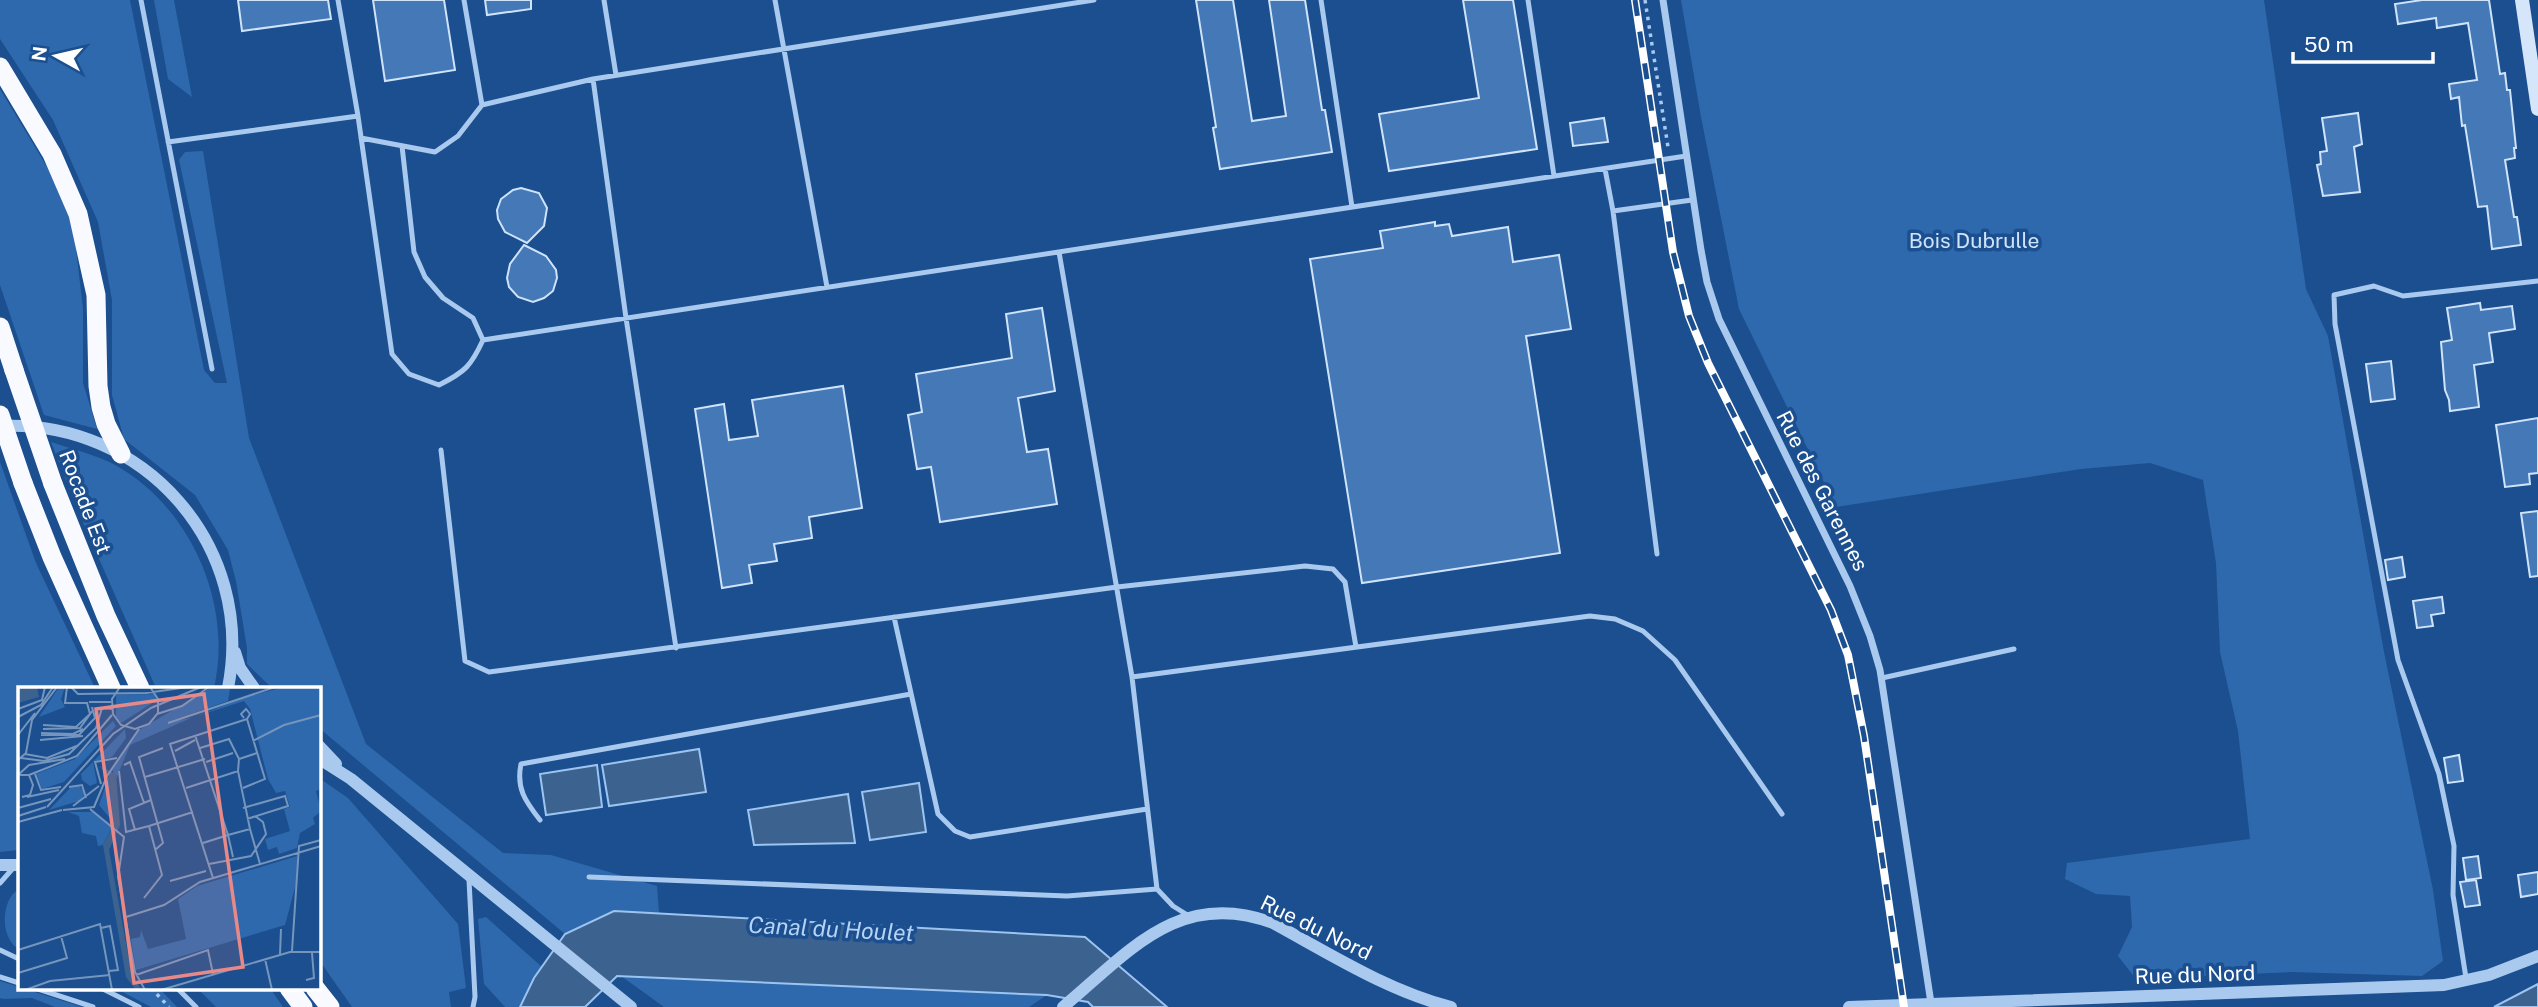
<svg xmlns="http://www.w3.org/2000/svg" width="2538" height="1007" viewBox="0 0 2538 1007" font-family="'Public Sans',sans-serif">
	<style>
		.green { fill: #2e69ad }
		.water { fill: #3c6290; stroke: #9cc4f0; stroke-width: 2 }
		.building { fill: #4478b7; stroke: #cfe3fa; stroke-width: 2 }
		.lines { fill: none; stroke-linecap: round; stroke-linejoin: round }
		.path { stroke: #a9c9ee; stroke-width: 3.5; stroke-dasharray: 3.5 5; stroke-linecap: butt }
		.service { stroke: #a9c9ee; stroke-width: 5 }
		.minor { stroke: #a9c9ee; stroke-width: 7 }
		.tertiary { stroke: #a9c9ee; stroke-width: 12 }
		.secondary { stroke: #d6e6fa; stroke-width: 14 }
		.trunk { stroke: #f8faff; stroke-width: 19 }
		.rail-casing { stroke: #fff; stroke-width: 8 }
		.rail { stroke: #1b4f8f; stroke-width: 5; stroke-dasharray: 16; stroke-linecap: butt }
		.trunk-bridge { stroke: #f8faff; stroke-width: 19 }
		.labels { text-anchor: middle; stroke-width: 7; stroke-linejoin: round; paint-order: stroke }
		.park-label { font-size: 21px; fill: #cfe3fa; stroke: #1b4f8f }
		.street-label { font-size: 21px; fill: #fff; stroke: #1b4f8f }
		.water-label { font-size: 23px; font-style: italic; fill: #b5d3f5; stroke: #1b4f8f }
		.inset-road { fill: none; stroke: #7695bc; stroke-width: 2 }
		.view { fill: #e88989; fill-opacity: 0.15; stroke: #e88989; stroke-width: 3.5 }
		.inset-edge { fill: none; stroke: #fff; stroke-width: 3.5 }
	</style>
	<rect width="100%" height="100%" fill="#1b4f8f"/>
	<!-- green -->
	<path class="green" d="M0,0H130L204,370L215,383H227L179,160L185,152L203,151L249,438L366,744L503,853L551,855L657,886L659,913L614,911L565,934L319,728L318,688H272L247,664V648L236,581L228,550L195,495L124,439L112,395V300L98,222L53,120L0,39Z
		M154,0H174L192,97L168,79Z
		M1681,0H2264L2306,289L2328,336L2384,652L2433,890L2443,961L2422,976L2292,972L2136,979L2118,956L2132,927L2130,896L2096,894L2065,879L2067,863L2250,839L2238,731L2220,652L2216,563L2203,480L2150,463L2081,469L1836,507L1739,309L1701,117Z
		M0,89L64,195L75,241L83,308V383L97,429L44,415L0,285Z
		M51,442C72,449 97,455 117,466C192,509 233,605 214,688H156L81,518Z
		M0,462L36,563L95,688H19V850L0,852Z
		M319,778L348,798L458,924L466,988L449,992L451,1007H352L319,960Z
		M19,889V949C0,939 0,900 19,889Z
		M486,917L542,967L520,1007H505L484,984L478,919Z
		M621,976L1047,995L1029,1007H664Z
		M0,981L82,1007H55L32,998L3,999L0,998Z
		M115,988H159L177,1007H151Z
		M197,988H270L283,1007H216Z"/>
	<!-- water -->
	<path class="water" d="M699,749L706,792L609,806L602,765Z
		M597,765L602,807L546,815L540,774Z
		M919,783L926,832L870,840L862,792Z
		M848,794L855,843L754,845L748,810Z
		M614,911L1085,937L1167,1007H1093L1088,1002L1047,995L617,976L585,1007H520L534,978L565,934Z
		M2538,984V1007H2494Z"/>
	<!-- building -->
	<path class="building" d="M238,0H328L331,19L242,31Z
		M373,0H444L455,70L385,81Z
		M485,0H531V9L487,15Z
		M1196,0H1233L1252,121L1286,116L1269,0H1305L1322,110H1325L1332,152L1220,169L1213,128L1216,127Z
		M1463,0H1513L1537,149L1389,171L1379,114L1479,98Z
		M2422,0H2489L2500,74L2505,73L2507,90H2510L2516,148H2514L2515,158L2505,160L2514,217H2517L2521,245L2492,249L2487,206L2478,207L2465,125L2462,126L2459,97L2451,99L2449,84L2477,80L2468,23L2437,28L2436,18L2398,24L2395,4Z
		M2358,113L2362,144L2354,147L2360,192L2323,196L2317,165L2321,164L2320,152L2327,151L2322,118Z
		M1604,118L1608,142L1573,146L1570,123Z
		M521,188L539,193L547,208L544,226L527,243L505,232L498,219L497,210L501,199L513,190Z
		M1435,222V226L1449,224L1452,236L1508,227L1513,262L1559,255L1571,329L1526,336L1560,553L1362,583L1310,259L1383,248L1380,231Z
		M524,245L546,256L556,270L557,278L553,291L544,298L533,302L518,297L509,287L507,278L510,264Z
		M2480,303L2481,310L2512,306L2515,329L2489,333L2493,362L2474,365L2479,407L2450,411L2449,400L2445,390L2441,342L2452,340L2447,308Z
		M1042,308L1055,391L1018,398L1027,452L1048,449L1057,504L940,522L931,467L917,469L908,415L922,412L916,374L1012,358L1006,314Z
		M2391,361L2395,399L2371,402L2366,364Z
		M843,386L862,508L809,517L812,538L774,544L777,561L749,565L752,583L722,588L695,409L724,404L729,440L758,436L752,400Z
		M2538,418V473L2529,474L2530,484L2505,487L2496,425Z
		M2538,511V576L2530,577L2521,513Z
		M2402,557L2405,577L2388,580L2385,560Z
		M2442,597L2444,613L2431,615L2433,626L2417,628L2413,601Z
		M2459,755L2463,781L2448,783L2444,758Z
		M2478,856L2481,878L2466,880L2463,858Z
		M2538,872V894L2521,897L2518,875Z
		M2476,880L2480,905L2465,907L2460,882Z"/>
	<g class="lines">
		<!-- path -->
		<path class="path" d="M1645,0L1668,147
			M151,988L169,1007"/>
		<!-- service -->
		<path class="service" d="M141,0L212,369
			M338,0L358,116L392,354L409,374L439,385C465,372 471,366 483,340L1686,156
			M464,0L482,105
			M604,0L616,75
			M775,0L827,287
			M1321,0L1352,207
			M1528,0L1554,176
			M593,79L626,318L676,648
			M361,138L435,152L458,136L482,105L593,79L1094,0
			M168,142L358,116
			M402,146L414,252L425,277L443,298L473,318L483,340
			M1605,169L1613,211L1692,200
			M1613,211L1657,554
			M1059,252L1132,677
			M441,450L465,661L489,672L1117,587L1305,566L1333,569L1345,582L1356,647
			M894,617L938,814L955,831L970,837L1147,809
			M1882,678L2014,649
			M540,820C525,801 516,788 521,764L911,694
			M589,877L1067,896L1157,889L1132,677L1590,616L1615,619L1643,631L1675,660L1782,814
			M469,880L475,997L473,1007
			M0,883L14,867
			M1157,889L1173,906L1189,916
			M0,950L19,959
			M0,977L19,983
			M2466,978L2453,895L2454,846L2439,774L2398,660L2335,324L2334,295L2374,286L2403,296L2538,281
			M35,988L93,1007
			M101,988L139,1007
			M177,988L196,1007"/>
		<!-- minor -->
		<path class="minor" d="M1663,0L1701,250L1707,282L1719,319L1850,586L1870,636L1880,670L1931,1003"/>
		<!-- tertiary -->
		<path class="tertiary" d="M0,426C144,419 256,546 228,688
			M235,652L240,668L254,688
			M318,745L336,764
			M318,758L351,779L631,1007
			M0,865H19
			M1063,1007C1129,952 1179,888 1273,923C1330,954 1388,991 1451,1007
			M1849,1007L2444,985L2489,975L2538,956"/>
		<!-- secondary -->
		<path class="secondary" d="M2522,0L2538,109"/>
		<!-- trunk -->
		<path class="trunk" d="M0,67L52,154L78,214L96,295L98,386L101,407L106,424L121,454
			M0,327L14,370
			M23,483L52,557L111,688
			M53,484L106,616L140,688
			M289,988L303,1007
			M315,988L330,1007"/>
		<defs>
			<path id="rail" d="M1635,0L1673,252L1689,316L1708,363L1831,610L1848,655L1864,736L1904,1007"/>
		</defs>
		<!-- rail casing -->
		<use href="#rail" class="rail-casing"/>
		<!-- rail -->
		<use href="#rail" class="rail"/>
		<!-- trunk-bridge -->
		<path class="trunk-bridge" d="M14,370L53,484
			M0,415L23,483"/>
	</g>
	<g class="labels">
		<!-- park labels -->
		<g class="park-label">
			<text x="1974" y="248">Bois Dubrulle</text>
		</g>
		<!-- street labels -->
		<g class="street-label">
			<text transform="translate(1822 491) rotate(63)" y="7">Rue des Garennes</text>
			<text transform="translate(85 502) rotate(69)" y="7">Rocade Est</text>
			<text transform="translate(1316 928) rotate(26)" y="7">Rue du Nord</text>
			<text transform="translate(2195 975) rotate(-2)" y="7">Rue du Nord</text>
		</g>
		<!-- water labels -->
		<g class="water-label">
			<text transform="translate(831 929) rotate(3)" y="8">Canal du Houlet</text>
		</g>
	</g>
	<!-- overview -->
	<g transform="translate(18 687)">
		<rect width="303" height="303" fill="#1b4f8f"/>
		<path d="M41,0H47L43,12L47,20L21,30ZM266,0H303V102L298,104L303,124L295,131L297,137L282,146L279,161L261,167L259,160L250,163L247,152L272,144L266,122L272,120L267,104L258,106L250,92L232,22L226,14L179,29L231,9ZM191,2H212L210,14L150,35L173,31L112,58L98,92L94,82L119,44ZM136,7L139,13L103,36L98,30V8ZM95,34L98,39L46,95L24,102L18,87L57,72ZM107,42L108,51L94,70L75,75L79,96L72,99L64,93L63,87ZM91,89L95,135L81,118ZM61,98L67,107L61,114L31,123L54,99ZM50,125H76L94,140L85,158L80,159L78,149L64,146L61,129ZM279,169V193L267,238L118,283L113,252L122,250L123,243L130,262L168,252L160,212L179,199Z" fill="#2e69ad"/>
		<path d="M0,0H19L21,10L0,16ZM81,79L98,87L102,138L91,163L114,289L124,303H118L108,290L85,158L95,139L91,89Z" fill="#3c6290"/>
		<path class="inset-road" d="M53,0L60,7L128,6L170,0M102,0L94,12L95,27L103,38L117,42L131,37L140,26V12L132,0M218,0H240M71,15H93M0,22L24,13L27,0M139,27L164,19L191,0M0,30L23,18L35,0M226,31L223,27L228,22L232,27L229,32M150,36L257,0M25,38L58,40L72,27L69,16H47L49,0M25,42L62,41L75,23M23,46L55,47L65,42M0,48L17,26M23,48H61L77,31L74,20M177,48L210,148L185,156M22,53L65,49M235,54L266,38L303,28M182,61L211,52L221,72M157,64L177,53M7,67L29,71L61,58M3,71L26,74L51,67L78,41L84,21L94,22M0,73L8,66L14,33L39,0M188,75L215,66M106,78L112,75L126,116M101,84L108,145L131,139L144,188L126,211M220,84L221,72L239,66M17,87L23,103L43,100M0,88L11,78L47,72M2,88H11L15,98L12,108L4,110M11,88L59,69L94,28M127,90L187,72M83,97L77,75L99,71M51,100L64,98L68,111M168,101L220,84L232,142M9,110L41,103M55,119L81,99M29,120L95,47L133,21L183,0M0,121L33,112M225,121L267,109L270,119L229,132M72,122L106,150L100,190L117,285L127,303M45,123L76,120L89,89L121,42M0,129L28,120M0,135L44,123M131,139L175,125M117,143L111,122L133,113M137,163L145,156L121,70L145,61M215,170L210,148L232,142L242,177M191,177L233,169L248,147L245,135L237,129M195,191L152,57L229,32L247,92L225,101M152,194L188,184M108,230L146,218L182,195L303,159M83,241L92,239L100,283L91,284M0,263L82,237L94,303M274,264L281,159L303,153M262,267L263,242M247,272L254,303M0,286L49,271L43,249M118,288L190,263L195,287M288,293L296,291L294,266M7,303L32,294L92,288M143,303L272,265H303"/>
		<path class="view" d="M186,7L225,280L116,296L78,22Z"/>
		<rect width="303" height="303" class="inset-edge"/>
	</g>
	<!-- north arrow -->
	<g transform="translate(56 56) rotate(278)" stroke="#1b4f8f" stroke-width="5" paint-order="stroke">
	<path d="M0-5L12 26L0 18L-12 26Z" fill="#ffffff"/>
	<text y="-10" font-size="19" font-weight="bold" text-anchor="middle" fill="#ffffff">N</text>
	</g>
	<!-- scale -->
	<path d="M2293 52v10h140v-10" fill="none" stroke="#ffffff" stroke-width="3.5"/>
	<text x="2304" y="52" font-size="21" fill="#ffffff" stroke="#1b4f8f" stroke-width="5" paint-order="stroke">50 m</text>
</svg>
